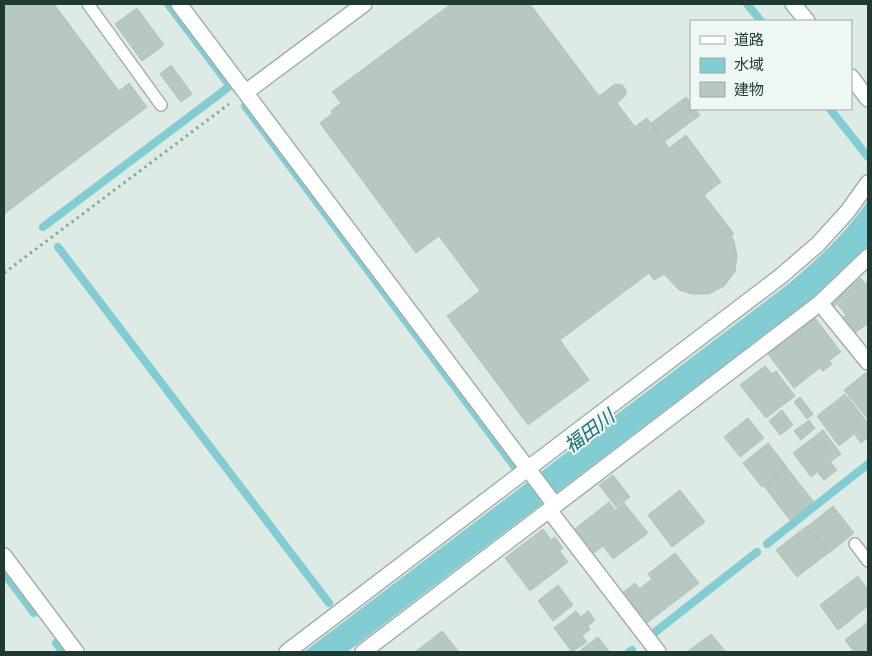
<svg xmlns="http://www.w3.org/2000/svg" width="872" height="656" viewBox="0 0 872 656" font-family="'Golos Text','Noto Sans JP',sans-serif">
	<style>
		.water { fill: #82ccd3 }
		.lines { fill: none; stroke-linecap: round; stroke-linejoin: round }
		.stream { stroke: #82ccd3; stroke-width: 8 }
		.building { fill: #b6c8bf; stroke: #b0c4ba }
		.service-casing { stroke: #a1b2ab; stroke-width: 14 }
		.minor-casing { stroke: #a1b2ab; stroke-width: 18 }
		.secondary-casing { stroke: #9db6ab; stroke-width: 18 }
		.path { stroke: #7daf9c; stroke-width: 3; stroke-dasharray: 2.5 4; stroke-linecap: butt }
		.service { stroke: #fff; stroke-width: 11 }
		.minor { stroke: #fff; stroke-width: 15 }
		.secondary { stroke: #fff; stroke-width: 15 }
		.labels { text-anchor: middle; stroke-width: 4; stroke-linejoin: round; paint-order: stroke }
		.water-label { font-size: 19px; font-style: italic; fill: #176f78; stroke: #eef7f2 }
	</style>
	<rect width="100%" height="100%" fill="#deeae4"/>
	<!-- water -->
	<path class="water" d="M868,201V246L810,300L347,652H304L787,285C817,260 845,234 868,201Z"/>
	<g class="lines">
		<!-- stream -->
		<path class="stream" d="M747,4L761,21
			M245,106L514,466
			M830,109L868,157
			M43,227L230,86L168,4
			M58,247L329,603
			M767,544L868,464
			M4,573L34,613
			M654,633L757,552
			M56,643L63,652
			M629,652L632,650"/>
	</g>
	<!-- building -->
	<path class="building" d="M4,4H54L119,91L129,83L147,107L4,214Z
		M451,4H530L599,96L615,84L622,85L626,90V94L624,97L617,103L635,127L647,118L669,148L686,135L721,182L704,195L734,234L731,236L734,241L737,256L735,272L724,286L709,294H692L679,290L664,274L654,280L649,273L560,340L589,380L528,425L447,316L480,291L439,236L416,253L320,123L333,113L331,111L341,103L332,92Z
		M137,8L164,45L142,61L115,24Z
		M171,65L192,94L181,102L160,74Z
		M686,97L691,103V109H695L700,115L665,141L651,123Z
		M861,278L864,283L833,307L830,302Z
		M868,281V323L854,334L842,318L846,315L838,305Z
		M815,318L841,352L829,361L832,364L823,371L820,368L794,388L768,354Z
		M765,366L772,374L776,371L795,396L766,418L740,385Z
		M867,372L868,375V416L866,417L844,390Z
		M845,394L868,423V437L861,443L854,434L839,446L817,416Z
		M800,397L813,414L807,419L794,402Z
		M782,410L793,425L780,435L769,421Z
		M748,418L764,438L740,457L724,437Z
		M809,420L815,428L801,440L794,431Z
		M823,430L841,454L811,477L793,453Z
		M768,443L787,467L762,487L743,463Z
		M831,463L837,470L824,480L818,473Z
		M787,468L814,502L790,520L764,486Z
		M613,475L630,497L616,507L599,485Z
		M680,490L705,522L672,547L648,515Z
		M609,502L615,510L624,503L648,533L613,559L603,546L594,553L575,529Z
		M833,506L854,533L829,553L808,526Z
		M807,526L828,553L797,577L776,550Z
		M543,529L551,540L555,537L563,548L560,551L568,562L530,591L505,558Z
		M675,553L699,583L644,625L625,600L652,579L648,574Z
		M858,576L868,590V606L838,630L820,605Z
		M635,583L639,588L624,599L621,594Z
		M558,585L573,605L553,621L538,601Z
		M576,611L581,617L588,611L595,620L588,626L590,629L582,636L587,642L572,652L554,628Z
		M868,622V652H854L845,640Z
		M442,631L459,652H415Z
		M711,634L726,652H687Z
		M598,637L609,651L607,652H578Z"/>
	<g class="lines">
		<defs>
			<path id="service" d="M88,4L161,105
				M855,544L868,561"/>
			<path id="minor" d="M179,4L555,505
				M246,92L364,4
				M820,303L868,362
				M549,510L658,652
				M4,556L76,652
				M287,652L781,276L818,244L848,211L868,183
				M363,652L820,303L868,257"/>
			<path id="secondary" d="M793,4L807,21
				M851,77L868,99"/>
		</defs>
		<!-- service casing -->
		<use href="#service" class="service-casing"/>
		<!-- minor casing -->
		<use href="#minor" class="minor-casing"/>
		<!-- secondary casing -->
		<use href="#secondary" class="secondary-casing"/>
		<!-- path -->
		<path class="path" d="M4,273L229,104"/>
		<!-- service -->
		<use href="#service" class="service"/>
		<!-- minor -->
		<use href="#minor" class="minor"/>
		<!-- secondary -->
		<use href="#secondary" class="secondary"/>
	</g>
	<g class="labels">
		<!-- water labels -->
		<g class="water-label">
			<text transform="translate(589 431) rotate(-37)" y="7">福田川</text>
		</g>
	</g>
	<!-- border -->
	<rect width="872" height="656" fill="none" stroke="#1f3a31" stroke-width="10"/>
	<!-- legend -->
	<rect x="690" y="20" width="162" height="90" fill="#eef7f2" stroke="#9baba5"/>
	<rect x="700" y="36" width="25" height="8" fill="#ffffff" stroke="#9baba5"/>
	<text x="734" y="45" font-size="15" fill="#1f3a31">道路</text>
	<rect x="700" y="58" width="25" height="15" fill="#82ccd3" stroke="#9baba5"/>
	<text x="734" y="70" font-size="15" fill="#1f3a31">水域</text>
	<rect x="700" y="82" width="25" height="15" fill="#b6c8bf" stroke="#9baba5"/>
	<text x="734" y="95" font-size="15" fill="#1f3a31">建物</text>
</svg>
